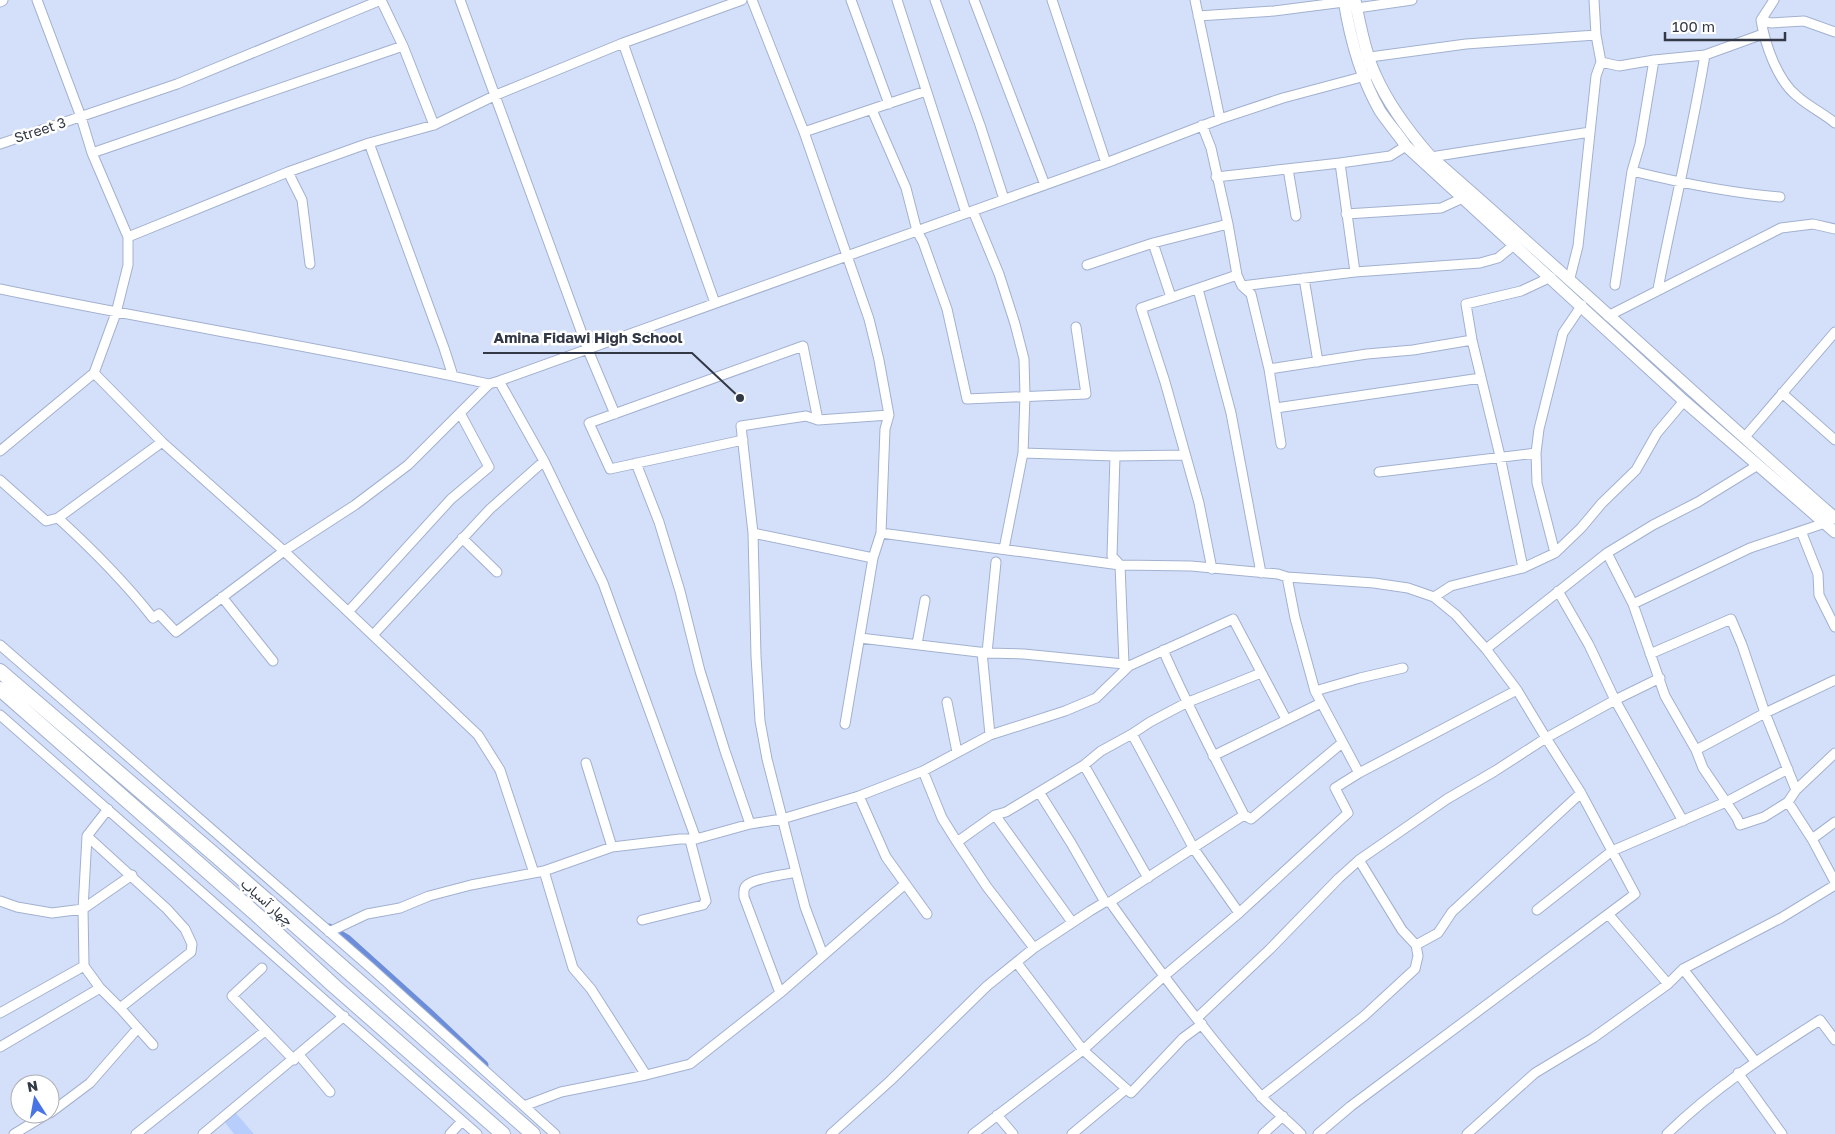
<svg xmlns="http://www.w3.org/2000/svg" width="1835" height="1134" viewBox="0 0 1835 1134" font-family="'Golos Text',Vazirmatn,sans-serif">
	<style>
		.green { fill: #b7cdfb }
		.lines { fill: none; stroke-linecap: round; stroke-linejoin: round }
		.canal { stroke: #6c8dda; stroke-width: 9 }
		.minor-casing { stroke: #a2b1d0; stroke-width: 11 }
		.major-casing { stroke: #a2b1d0; stroke-width: 13 }
		.highway-casing { stroke: #a2b1d0; stroke-width: 16 }
		.minor { stroke: #fff; stroke-width: 9 }
		.major { stroke: #fff; stroke-width: 11 }
		.highway { stroke: #fff; stroke-width: 14 }
		.labels { text-anchor: middle; stroke-width: 5; stroke-linejoin: round; paint-order: stroke }
		.street-label { font-size: 14px; fill: #323845; stroke: #fff }
		.leader { fill: none; stroke: #323845; stroke-width: 2 }
		.callout-dot { fill: #323845; stroke: #fff; stroke-width: 2 }
		.callout-label { font-size: 15px; text-anchor: middle; font-weight: bold; fill: #323845; stroke: #fff; stroke-width: 5; stroke-linejoin: round; paint-order: stroke }
	</style>
	<rect width="100%" height="100%" fill="#d4e0fa"/>
	<!-- green -->
	<path class="green" d="M234,1111L254,1134H234L223,1120Z"/>
	<g class="lines">
		<!-- canal -->
		<path class="canal" d="M329,928L347,939L428,1012L484,1065"/>
		<defs>
			<path id="minor" d="M381,0L403,46L434,125
				M460,0L588,350L615,414
				M752,0L804,132L869,319L879,360L889,415L885,429L881,533L873,558L845,724
				M851,0L889,104
				M897,0L966,213
				M935,0L980,125L1004,199
				M974,0L1045,185
				M1052,0L1106,163
				M1195,0L1220,119
				M1594,0L1596,35
				M1357,8L1412,0
				M1198,16L1274,11L1344,2
				M1761,20C1765,44 1777,80 1797,96C1808,106 1823,113 1835,123
				M1761,20L1771,23L1804,21L1835,32
				M1761,20L1774,0
				M623,43L715,303
				M1370,57L1466,44L1596,35L1601,62L1619,66L1654,60L1705,55L1763,34
				M872,110L906,188L917,231L923,242L947,309L967,399L1086,394L1076,327
				M1202,125L1211,148L1228,224L1237,275L1242,286L1251,294L1269,369L1281,444
				M804,132L926,91
				M369,143L444,348L453,376
				M0,144L177,84L381,0
				M92,153L403,46
				M1431,157L1590,132
				M1340,163L1355,272
				M1288,169L1296,216
				M1632,171C1681,183 1730,193 1780,197
				M288,172L302,200L310,264
				M1216,177L1340,163L1390,156L1406,146
				M973,211L999,274L1015,324L1024,359L1025,396L1023,453L1004,549
				M1346,214L1441,208L1463,198
				M128,237L288,172L369,143L434,125L496,95L623,43L742,0
				M1153,243L1171,297
				M1087,265L1153,243L1228,224
				M1304,278L1318,362
				M1570,278L1578,246L1596,76L1601,62
				M1615,285L1632,171L1640,144L1654,60
				M1242,286L1355,272L1480,263L1498,258L1514,245
				M0,289C162,323 327,348 489,384L499,381L1106,163L1220,119L1283,98L1369,75
				M1198,289L1231,413L1261,573
				M1658,289C1673,211 1692,133 1705,55
				M1608,316L1781,228L1813,224L1835,229
				M1269,369L1367,354L1413,350L1472,340
				M94,373L162,442L284,551L478,735L500,770L534,873
				M499,381L544,461L603,583L696,839
				M1782,393L1835,440
				M1276,408L1481,378
				M1744,438L1835,332
				M743,440L610,469L589,423L803,346L818,420
				M0,451L94,373L116,313L128,265V237L92,153L81,117L37,0
				M1023,453L1115,456L1185,455
				M1115,456L1112,556L1120,565L1124,664
				M636,463L659,522L680,591L700,671L725,751L750,824
				M1379,472L1536,453
				M0,480L46,521L58,518L162,442
				M58,518C92,549 124,581 153,618L159,614L176,632L284,551L355,505L408,465L489,384
				M1801,531L1818,574L1819,595L1835,627
				M753,533L873,558
				M881,533L1120,565L1191,566L1278,574L1287,577L1374,583L1408,588L1434,597L1456,615L1486,649L1517,690L1546,738L1581,793L1635,894L1351,1106L1318,1134
				M462,538L497,572
				M1555,553L1537,483L1536,453L1539,429L1563,333L1582,305
				M1607,553L1633,604L1665,696L1696,750L1703,768L1737,818L1740,825L1764,817L1788,802L1796,790L1835,753
				M1523,568L1500,456L1472,340L1466,304L1521,291L1551,277
				M1212,569L1199,503L1165,382L1141,308L1237,275
				M1287,577L1295,618L1315,691L1359,773
				M1558,591L1589,645L1615,700L1683,821
				M222,597L273,661
				M1434,597L1451,586L1523,568L1555,553L1581,528L1602,503L1636,470L1657,433L1684,401
				M1633,604L1750,548L1825,523L1828,520
				M348,612L451,499L489,467L460,413
				M373,635L490,509L544,461
				M860,638L987,653L1024,654L1124,664L1129,666
				M917,644L925,600
				M0,645L371,968L555,1134
				M1486,649L1607,553L1653,525L1698,502L1758,465
				M1163,650C1188,707 1216,760 1244,815L1251,819L1342,743
				M982,652L990,735
				M987,653L996,562
				M1650,654L1731,619L1742,645L1765,713L1796,790
				M1315,691L1360,678L1403,668
				M947,702L957,752
				M0,715L477,1134
				M1132,734L1194,849L1239,913
				M1696,750L1765,713L1835,680
				M1213,756L1321,703
				M586,763L612,847
				M1084,765L1148,878
				M923,771L942,818L957,842L987,887L1034,948
				M1039,792L1071,843L1105,902
				M859,796L886,857L927,914
				M1788,802L1812,839L1835,882
				M108,809L87,836L83,909L84,966L100,988L120,1008L153,1045
				M995,815L1072,922
				M87,836L167,909L185,929L192,944L191,952L120,1008
				M1812,839L1835,822
				M957,842L995,815L1006,812L1084,765L1101,751L1132,734L1150,722L1186,703L1261,673
				M544,871L573,968L591,989L646,1075
				M0,901L17,907L52,913L83,909L132,875
				M1110,902C1157,968 1206,1034 1260,1095C1272,1109 1288,1120 1301,1134
				M1537,910L1612,851L1726,802L1788,769
				M1609,915L1668,984
				M642,920L703,905L706,901L690,840
				M329,932L367,914L400,908L429,896L471,885L544,871L612,847L680,839H696L750,824L782,819L859,796L923,771L990,735L1065,711L1096,698L1129,666L1233,619L1286,719
				M1416,945L1438,933L1452,912L1581,793
				M823,955L805,907L796,872L767,759L760,721L756,656L753,533L741,426L806,416L818,420L889,415
				M1017,963L1083,1050L1131,1093L1183,1038L1202,1024
				M262,968L232,996L294,1060
				M1683,969L1755,1061
				M780,993L744,897C744,893 743,889 746,886C753,878 785,875 796,872
				M0,1013L84,966
				M1197,1018L1270,949L1339,878L1359,860L1447,799L1495,771L1546,738L1615,700L1660,678
				M0,1047L100,988
				M299,1055L330,1092
				M1738,1073L1782,1134
				M1261,1097L1364,1016L1415,969L1418,956L1416,945L1402,930L1359,860
				M524,1106L561,1092L646,1075L690,1064L780,993L905,884
				M50,1113L90,1083L138,1028
				M997,1115L1013,1134
				M14,1134L47,1114
				M136,1134L265,1031
				M203,1134L344,1016
				M450,1134L462,1121
				M831,1134L890,1081L987,986L1034,948L1090,911L1105,902H1110L1244,815
				M973,1134L1083,1050L1163,977L1239,913L1348,813L1335,788L1359,773L1517,690
				M1072,1134L1126,1089
				M1263,1134L1283,1116
				M1467,1134L1535,1073L1593,1038L1668,984L1683,969L1781,918L1835,885
				M1667,1134C1713,1089 1765,1055 1820,1020L1835,1040"/>
			<path id="major" d="M1344,0C1350,38 1361,78 1380,111C1388,123 1398,134 1406,146L1684,401L1835,532
				M1355,0C1359,21 1366,55 1375,74C1388,104 1409,132 1431,157C1567,275 1699,399 1835,518
				M0,1L2,0"/>
			<path id="highway" d="M0,671L215,855L533,1134
				M0,689L257,915L333,985L503,1134"/>
		</defs>
		<!-- minor casing -->
		<use href="#minor" class="minor-casing"/>
		<!-- major casing -->
		<use href="#major" class="major-casing"/>
		<!-- highway casing -->
		<use href="#highway" class="highway-casing"/>
		<!-- minor -->
		<use href="#minor" class="minor"/>
		<!-- major -->
		<use href="#major" class="major"/>
		<!-- highway -->
		<use href="#highway" class="highway"/>
	</g>
	<g class="labels">
		<!-- street labels -->
		<g class="street-label">
			<text transform="translate(40 130) rotate(-18)" y="5">Street 3</text>
			<text transform="translate(267 902) rotate(41)" y="5">چهار آسیاب</text>
		</g>
	</g>
	<!-- callouts -->
	<path class="leader" d="M740 398L692 353H483"/>
	<circle class="callout-dot" cx="740" cy="398" r="5"/>
	<g class="callout-label">
		<text x="588" y="343">Amina Fidawi High School</text>
	</g>
	<!-- north arrow -->
	<g transform="translate(35 1099) rotate(349)"><circle r="24" fill="#ffffff" stroke="#adafb5"/>
	<path d="M0-4L9 19L0 12L-9 19Z" fill="#4874e6"/>
	<text y="-8" font-size="14" font-weight="bold" text-anchor="middle" fill="#323845">N</text>
	</g>
	<!-- scale -->
	<path d="M1665 32v8h120v-8" fill="none" stroke="#323845" stroke-width="2.5"/>
	<text x="1672" y="32" font-size="15" fill="#323845" stroke="#ffffff" stroke-width="4" paint-order="stroke">100 m</text>
</svg>
